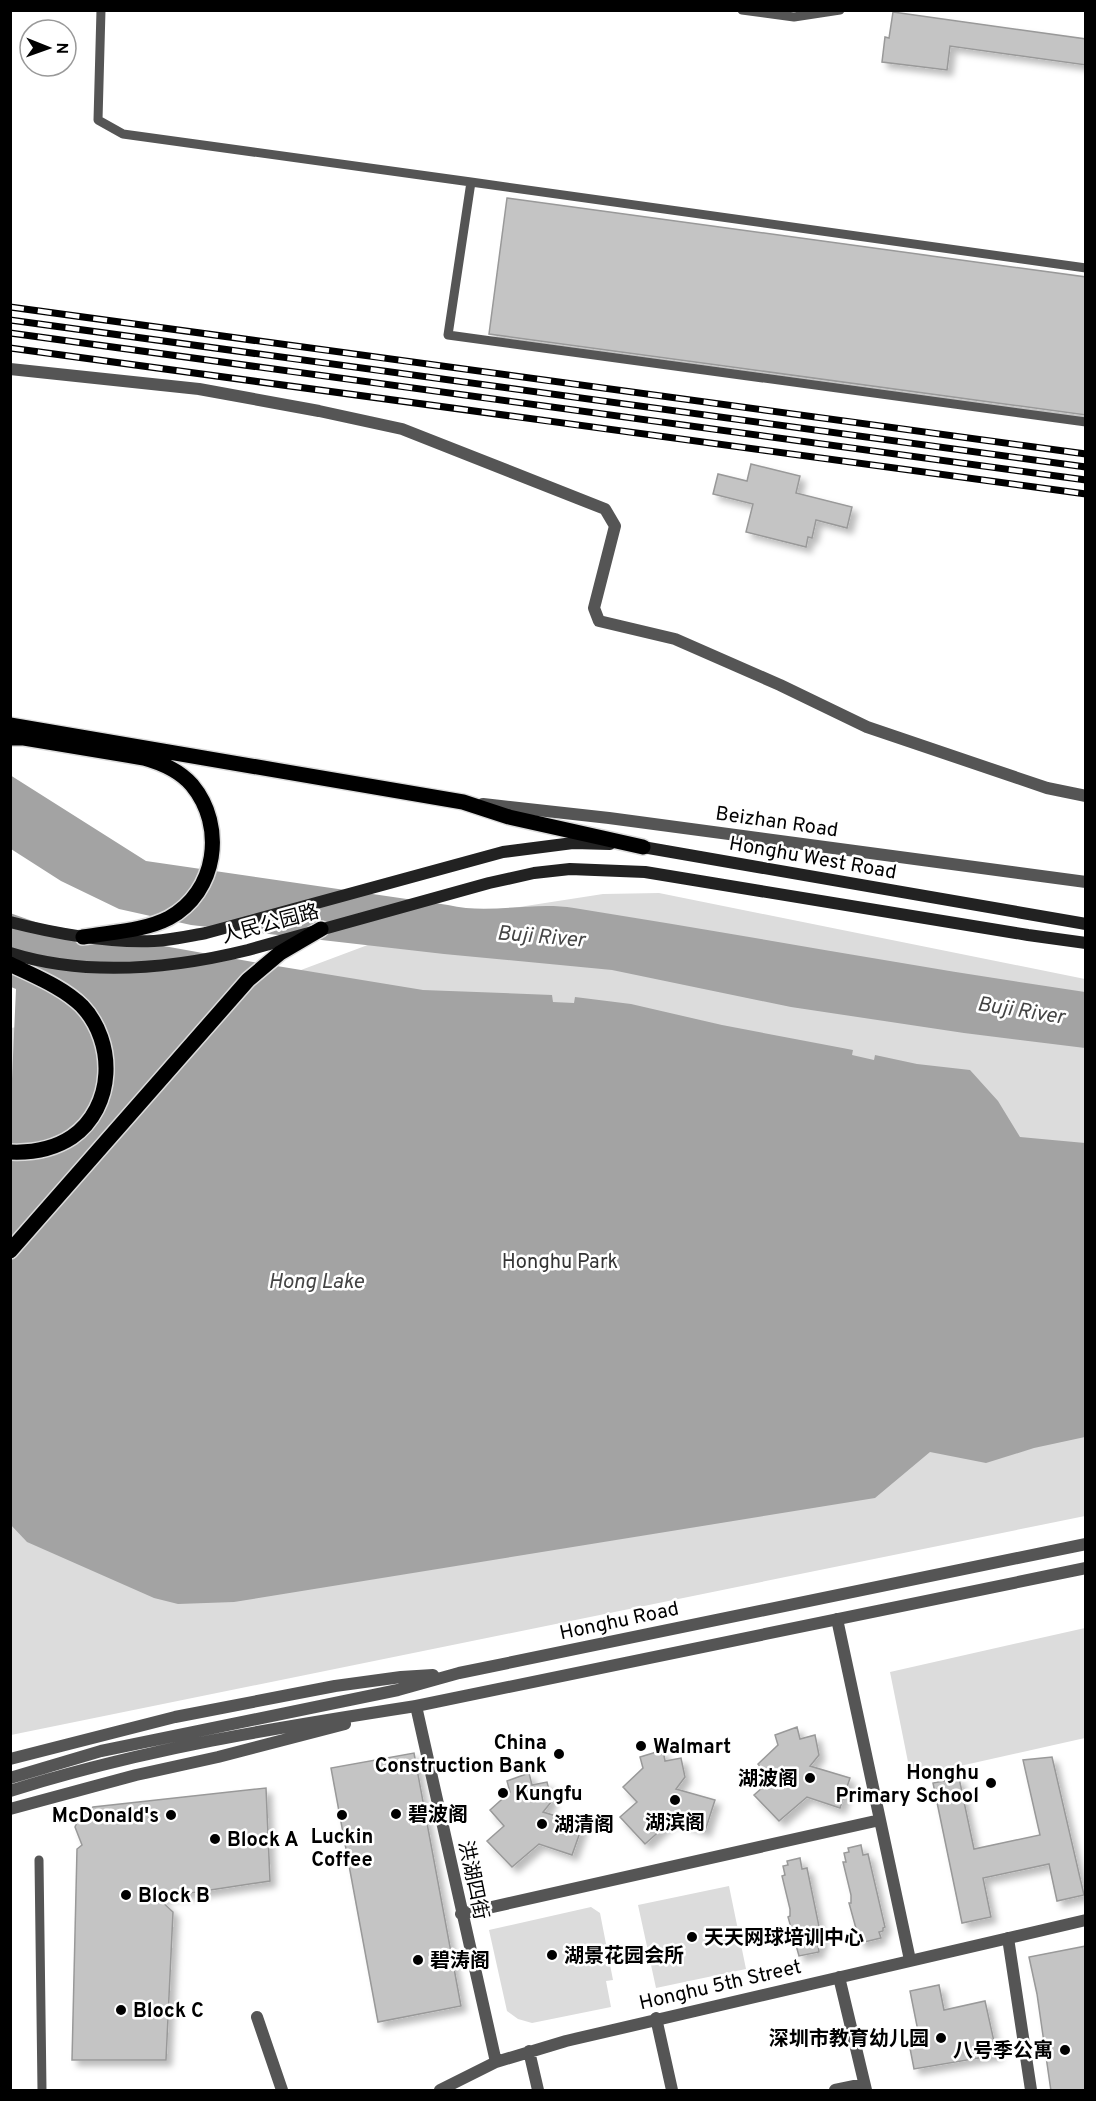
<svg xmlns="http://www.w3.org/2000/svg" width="1096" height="2101" viewBox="0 0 1096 2101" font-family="Overpass,'Noto Sans SC',sans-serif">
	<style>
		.green { fill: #dcdcdc }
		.water { fill: #a3a3a3 }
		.building { fill: #c4c4c4; stroke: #999; stroke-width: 1.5; filter: url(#shadow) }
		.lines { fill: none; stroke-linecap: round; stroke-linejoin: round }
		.primary-casing { stroke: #dbdbdb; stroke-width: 18 }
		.service { stroke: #555; stroke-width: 9 }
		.minor { stroke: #555; stroke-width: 12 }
		.tertiary { stroke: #555; stroke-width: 12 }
		.secondary { stroke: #222; stroke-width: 12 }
		.primary { stroke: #000; stroke-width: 15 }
		.rail-casing { stroke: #000; stroke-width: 7 }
		.rail { stroke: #fff; stroke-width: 4.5; stroke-dasharray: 14; stroke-linecap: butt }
		.poi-dot { fill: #000; stroke: #fff; stroke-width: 2 }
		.labels { text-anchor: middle; stroke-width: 5; stroke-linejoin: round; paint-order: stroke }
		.street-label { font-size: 20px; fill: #000; stroke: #fff }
		.park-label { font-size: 20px; fill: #333; stroke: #fff }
		.poi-label { font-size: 20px; font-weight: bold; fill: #000; stroke: #fff; text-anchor: start }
		.water-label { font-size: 21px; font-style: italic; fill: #444; stroke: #fff }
	</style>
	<defs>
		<filter id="shadow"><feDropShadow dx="5.5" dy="5.5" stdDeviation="3" flood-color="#0004"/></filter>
	</defs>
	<rect width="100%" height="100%" fill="#fff"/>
	<!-- green -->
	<path class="green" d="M659,893L1085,979V1516L11,1735V1028L277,979L381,940L494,911L603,894Z
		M1085,1628V1738L911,1777L890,1672Z
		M729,1886L746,1969L656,1988L638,1905Z
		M591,1907L600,1913L613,1980L606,1981L611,2007L532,2023L518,2019L507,2011L489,1930Z"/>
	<!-- water -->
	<path class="water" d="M10,775L146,861L448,905C490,915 532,901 574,908C745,935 915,967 1085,992V1048L964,1033L791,1007L612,970L444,954L191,925L119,909L61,881L11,849Z
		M10,913L41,924L253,962L423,990L552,995L553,1002L574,1003L575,997L631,1004L722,1025L853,1050L852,1055L874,1060L875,1055L917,1064L970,1070L998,1101L1020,1137L1085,1143V1437L1034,1448L986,1463L930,1452L875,1498L234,1602L178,1604L154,1598L27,1542L10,1524V1124L16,989L11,987Z"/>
	<!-- building -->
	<path class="building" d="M893,12L1086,39V65L950,46L947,70L882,62L885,37L889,38Z
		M507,198L1086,277V415L489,334Z
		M751,464L800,476L796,493L852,507L847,528L816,520L812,538L808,537L806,547L746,532L753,504L713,494L718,474L747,481Z
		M797,1727L800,1739L815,1735L819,1755L810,1766L850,1778L840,1808L807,1797L779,1821L754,1795L771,1780L758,1764L778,1745L775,1735Z
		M663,1750L665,1761L681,1758L685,1777L676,1789L715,1800L705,1831L672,1820L645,1844L620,1817L637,1802L623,1787L643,1768L640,1757Z
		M414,1753L461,2006L378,2022L331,1768Z
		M1052,1757L1084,1895L1057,1901L1049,1864L983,1878L991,1917L962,1923L933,1783L959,1778L974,1849L1040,1835L1023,1760Z
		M529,1773L532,1785L547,1782L552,1801L543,1812L583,1824L572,1855L539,1844L512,1867L487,1841L504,1826L490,1810L510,1792L507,1781Z
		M266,1788L270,1881L158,1898L173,1912L166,2060H72L77,1849L82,1845L75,1827L79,1817L93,1807Z
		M861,1845L863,1855L868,1854L885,1927L883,1928V1931L879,1932L881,1938L860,1943L849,1903H851V1895L843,1862H846L844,1853L849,1852L848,1848Z
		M800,1858L802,1869L807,1868L822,1941V1944L818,1945L819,1952L799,1956L788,1917L790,1916V1909L782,1876L785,1875L783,1866L788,1865L787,1861Z
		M1086,1946V2091H1051L1037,1994L1029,1957Z
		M939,1985L944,2010L985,2001L997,2055L914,2069L909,2043L920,2041L910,1991Z"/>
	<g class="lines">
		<defs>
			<path id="primary" d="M10,725L463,802L509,817L643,847
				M10,738H24L144,758C162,763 180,771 192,785C226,826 217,892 169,918C144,931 111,932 83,937
				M10,964C34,976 63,987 82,1006C116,1042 115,1107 72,1137C54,1149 32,1153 10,1152
				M10,1251L248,980L280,953L321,929"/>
		</defs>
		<!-- primary casing -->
		<use href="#primary" class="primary-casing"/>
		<!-- service -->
		<path class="service" d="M101,10L98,120L123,134L471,182
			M742,10L794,17L840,10
			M1086,268L471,182L448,335L1086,422
			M39,1860L42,2090"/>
		<!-- minor -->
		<path class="minor" d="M10,369L199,389L319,411L402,429L605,509L615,526L594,608L599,621L675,639L780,685L867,727L1047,788L1086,796
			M483,804L609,818L1086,882
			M837,1619L910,1960
			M416,1706L496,2062
			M461,1914L880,1820
			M1008,1938L1031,2090
			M839,1977L866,2090
			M257,2017L282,2090
			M656,2018L672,2090
			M529,2051L538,2090
			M440,2090L496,2062L566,2041L1086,1920
			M835,2090L864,2084"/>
		<!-- tertiary -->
		<path class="tertiary" d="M10,1759L175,1717L335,1686L401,1677L433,1675
			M10,1778L101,1751L398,1690L459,1673L1086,1544
			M10,1791C142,1749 280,1727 416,1706L1086,1568
			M10,1809L136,1775L218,1757L345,1724"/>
		<!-- secondary -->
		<path class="secondary" d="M637,846L1086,924
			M10,922C57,934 106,943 154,941C172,940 189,936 206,933L503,852L573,843L610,844
			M10,953C87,977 171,969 248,950L489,883L534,873L570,869L645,872L1028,935L1086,943"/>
		<!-- primary -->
		<use href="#primary" class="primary"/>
		<defs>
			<path id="rail" d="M10,307L1086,454
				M10,320L1086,467
				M10,333L1086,480
				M10,348L1086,494"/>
		</defs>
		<!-- rail casing -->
		<use href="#rail" class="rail-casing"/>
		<!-- rail -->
		<use href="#rail" class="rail"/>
	</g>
	<!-- markers -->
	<g class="poi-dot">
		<circle cx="641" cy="1746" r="6"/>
		<circle cx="559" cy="1754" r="6"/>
		<circle cx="810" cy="1778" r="6"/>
		<circle cx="991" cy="1783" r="6"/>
		<circle cx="503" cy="1793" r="6"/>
		<circle cx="675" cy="1800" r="6"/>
		<circle cx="396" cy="1814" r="6"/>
		<circle cx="171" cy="1815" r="6"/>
		<circle cx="342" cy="1815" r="6"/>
		<circle cx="542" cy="1824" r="6"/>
		<circle cx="215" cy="1839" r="6"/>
		<circle cx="126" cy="1895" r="6"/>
		<circle cx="692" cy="1937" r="6"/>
		<circle cx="552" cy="1955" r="6"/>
		<circle cx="418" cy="1960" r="6"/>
		<circle cx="121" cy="2010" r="6"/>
		<circle cx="941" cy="2038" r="6"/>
		<circle cx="1065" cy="2050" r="6"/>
	</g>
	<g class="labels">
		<!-- street labels -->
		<g class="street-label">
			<text transform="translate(777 821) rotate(8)" y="7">Beizhan Road</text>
			<text transform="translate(813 857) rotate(10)" y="7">Honghu West Road</text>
			<text transform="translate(270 923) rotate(-15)" y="7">人民公园路</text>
			<text transform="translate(619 1620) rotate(-12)" y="7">Honghu Road</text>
			<text transform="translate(474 1880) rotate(78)" y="7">洪湖四街</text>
			<text transform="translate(720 1984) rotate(-13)" y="7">Honghu 5th Street</text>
		</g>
		<!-- park labels -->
		<g class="park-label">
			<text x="560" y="1268">Honghu Park</text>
		</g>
		<!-- poi labels -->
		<g class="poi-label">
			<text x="547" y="1749" text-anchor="end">China<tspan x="547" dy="23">Construction Bank</tspan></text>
			<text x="653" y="1753">Walmart</text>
			<text x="979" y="1779" text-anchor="end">Honghu<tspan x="979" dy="23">Primary School</tspan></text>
			<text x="798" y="1785" text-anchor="end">湖波阁</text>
			<text x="515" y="1800">Kungfu</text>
			<text x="408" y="1821">碧波阁</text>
			<text x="159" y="1822" text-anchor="end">McDonald's</text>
			<text x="675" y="1829" text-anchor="middle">湖滨阁</text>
			<text x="554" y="1831">湖清阁</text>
			<text x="342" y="1843" text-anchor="middle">Luckin<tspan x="342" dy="23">Coffee</tspan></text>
			<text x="227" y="1846">Block A</text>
			<text x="138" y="1902">Block B</text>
			<text x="704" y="1944">天天网球培训中心</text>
			<text x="564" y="1962">湖景花园会所</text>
			<text x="430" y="1967">碧涛阁</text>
			<text x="133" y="2017">Block C</text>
			<text x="929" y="2045" text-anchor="end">深圳市教育幼儿园</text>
			<text x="1053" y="2057" text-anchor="end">八号季公寓</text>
		</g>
		<!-- water labels -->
		<g class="water-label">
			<text transform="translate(541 936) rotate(5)" y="7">Buji River</text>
			<text transform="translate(1021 1010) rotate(9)" y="7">Buji River</text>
			<text x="316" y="1288">Hong Lake</text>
		</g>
	</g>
	<!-- border -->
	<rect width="1096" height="2101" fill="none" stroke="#000000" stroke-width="24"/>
	<!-- north arrow -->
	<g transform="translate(48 48) rotate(91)"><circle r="28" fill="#ffffff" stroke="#999999" stroke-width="1.5"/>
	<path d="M0-4.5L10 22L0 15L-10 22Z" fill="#000000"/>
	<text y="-9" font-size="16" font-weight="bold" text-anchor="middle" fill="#000000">N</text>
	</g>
</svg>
